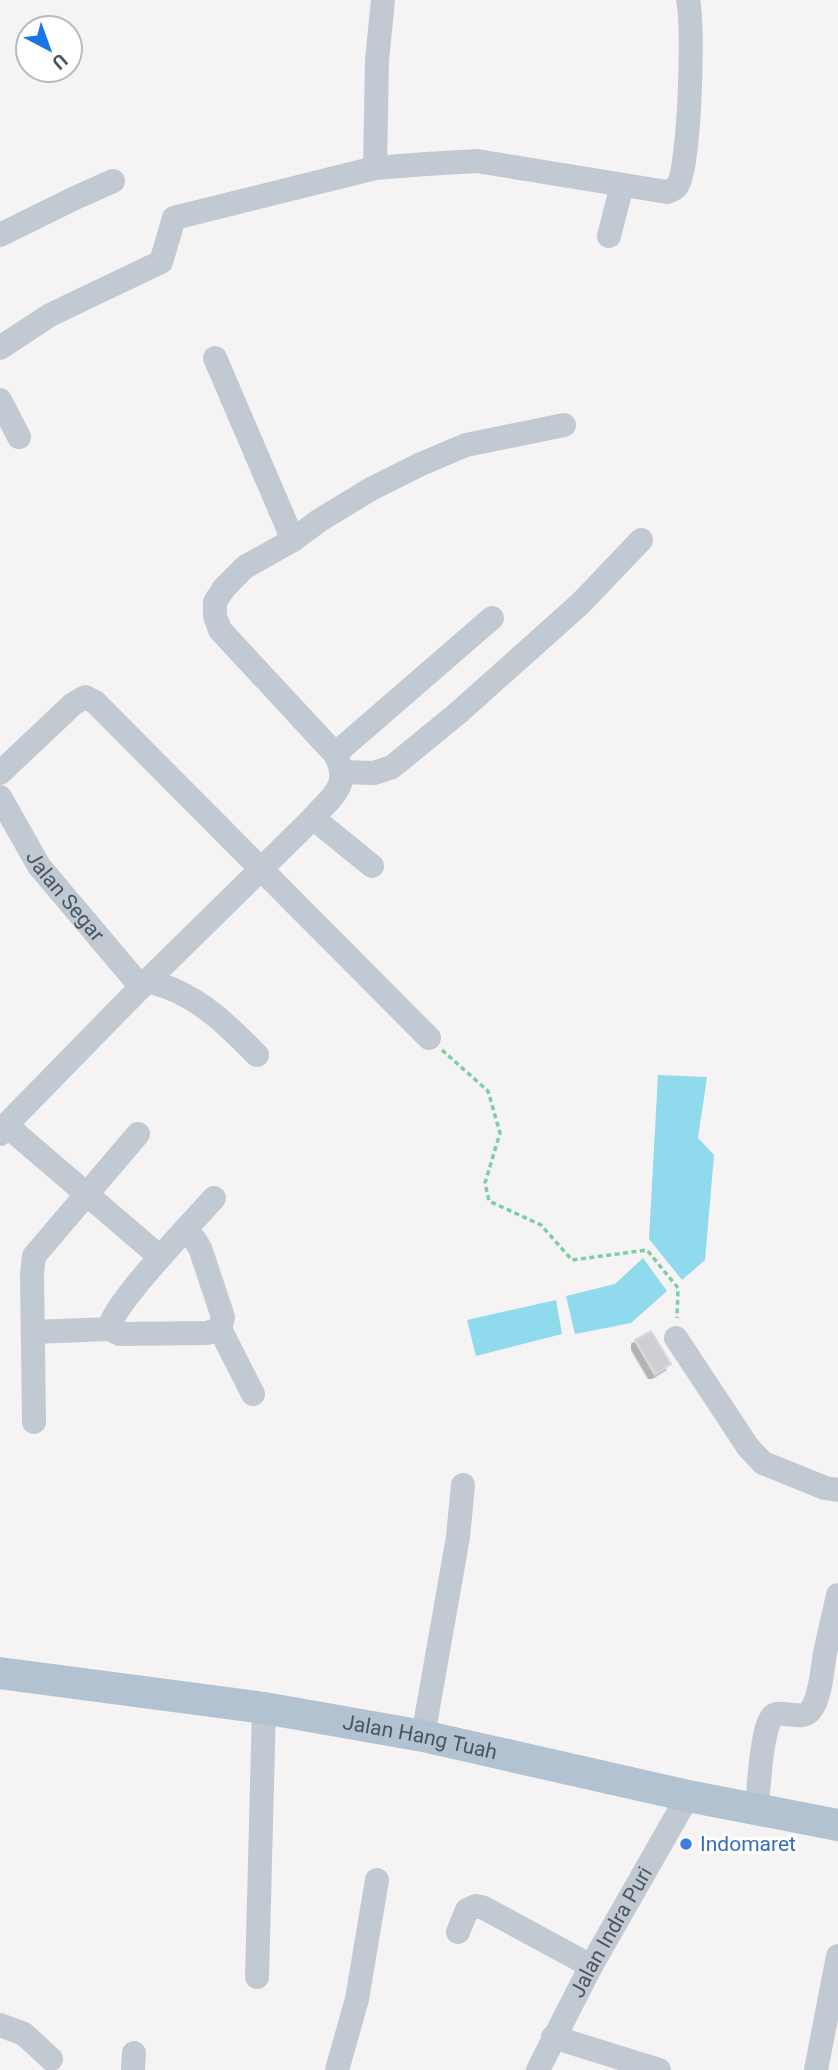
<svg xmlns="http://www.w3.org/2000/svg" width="838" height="2070" viewBox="0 0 838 2070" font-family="Roboto,sans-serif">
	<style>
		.water { fill: #90daee }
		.building { fill: #cdcfd5; stroke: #d7d9de; stroke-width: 2; filter: url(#shadow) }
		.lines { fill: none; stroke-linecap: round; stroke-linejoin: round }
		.path { stroke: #7ad0a6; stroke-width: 3.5; stroke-dasharray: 5 3.5; stroke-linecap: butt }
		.minor { stroke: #c1cad2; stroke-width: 24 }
		.major { stroke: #b3c2d1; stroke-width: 32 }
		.shop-dot { fill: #3f7fe0; stroke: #fff; stroke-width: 2.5 }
		.labels { text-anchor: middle; stroke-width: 6; stroke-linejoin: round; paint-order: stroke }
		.street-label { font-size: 21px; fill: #4a5661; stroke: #fff }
		.shop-label { font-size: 21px; fill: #366cbe; stroke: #fff; text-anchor: start }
	</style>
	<defs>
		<filter id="shadow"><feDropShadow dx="-5.5" dy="5.5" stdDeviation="0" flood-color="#0004"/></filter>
	</defs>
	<rect width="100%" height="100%" fill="#f5f3f3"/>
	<!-- water -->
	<path class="water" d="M658,1075L707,1077L698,1138L714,1155L705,1260L682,1280L649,1239Z
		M643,1258L667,1291L631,1323L575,1334L566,1296L615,1284Z
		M556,1300L562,1334L476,1356L467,1320Z"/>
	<!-- building -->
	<path class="building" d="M651,1331L671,1364L655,1374L635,1340Z"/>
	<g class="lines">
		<!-- path -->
		<path class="path" d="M442,1050L488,1091L500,1133L485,1183L489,1201L541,1225L572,1260L647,1250L678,1288L677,1318"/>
		<!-- minor -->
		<g class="minor">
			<path d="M375,168L377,60L383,0"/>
			<path d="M0,235L75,198L113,181"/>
			<path d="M609,236L622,185"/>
			<path d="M0,348L50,315L161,262L174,218L375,168L426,164L477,161L667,192C671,190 674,190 677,186C690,170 694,23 688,0"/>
			<path d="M215,358L293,540"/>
			<path d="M0,400L19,437"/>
			<path d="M335,754L492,618"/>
			<path d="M343,772L374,773L392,767L458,713L581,603L641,540"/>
			<path d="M0,773L73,704L85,697L95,702L429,1038"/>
			<path id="s1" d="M0,797L39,866L141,987"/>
			<path d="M313,818L372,866"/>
			<path d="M147,981C156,984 166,986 174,990C207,1004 232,1030 257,1055"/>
			<path d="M6,1125L160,1257"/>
			<path d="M0,1134L6,1125L141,987L313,818C332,796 352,785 335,754L220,630L215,616V602L224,588L245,567L293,540L320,520L371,489L421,464L466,445L564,425"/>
			<path d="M185,1230L195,1240L200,1248L223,1317L220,1329L253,1394"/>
			<path d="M109,1329C112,1304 193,1222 214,1198"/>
			<path d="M34,1332L109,1329L120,1334L207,1333L220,1329"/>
			<path d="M676,1338L748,1447L763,1463L825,1488L838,1490"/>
			<path d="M34,1422L32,1274L34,1256L138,1134"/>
			<path d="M423,1736L458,1537L463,1485"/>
			<path d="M757,1809C758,1793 762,1721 774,1715C785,1710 801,1721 810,1711C821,1698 822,1669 825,1653C829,1634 834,1614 838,1595"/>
			<path d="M458,1932L467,1910L476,1906L484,1908L591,1966"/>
			<path d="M257,1977L264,1708"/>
			<path d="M0,2025L24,2034L51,2059"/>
			<path d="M553,2037L659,2070"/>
			<path d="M133,2070L134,2053"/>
			<path d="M337,2070L357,1999L377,1880"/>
			<path id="s2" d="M538,2070L591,1966L688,1796"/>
			<path d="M816,2070L838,1956"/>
		</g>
		<!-- major -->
		<path class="major" id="s3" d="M0,1673L264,1708L423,1736L688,1796L838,1825"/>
	</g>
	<!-- markers -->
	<circle class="shop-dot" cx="686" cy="1844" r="7"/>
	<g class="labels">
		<!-- street labels -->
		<g class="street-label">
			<text dy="7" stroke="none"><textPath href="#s1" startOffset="119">Jalan Segar</textPath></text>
			<text dy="7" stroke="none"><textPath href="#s3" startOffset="425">Jalan Hang Tuah</textPath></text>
			<text dy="7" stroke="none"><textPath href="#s2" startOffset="156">Jalan Indra Puri</textPath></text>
		</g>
		<!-- shop labels -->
		<g class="shop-label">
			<text x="700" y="1851">Indomaret</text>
		</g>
	</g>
	<!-- north arrow -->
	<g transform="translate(49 49) rotate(139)"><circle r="33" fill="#ffffff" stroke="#b7bbc0" stroke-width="2"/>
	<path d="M0-5L12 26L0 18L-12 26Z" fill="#1a73e8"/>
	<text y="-10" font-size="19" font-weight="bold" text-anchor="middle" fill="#4a5661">U</text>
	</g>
</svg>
